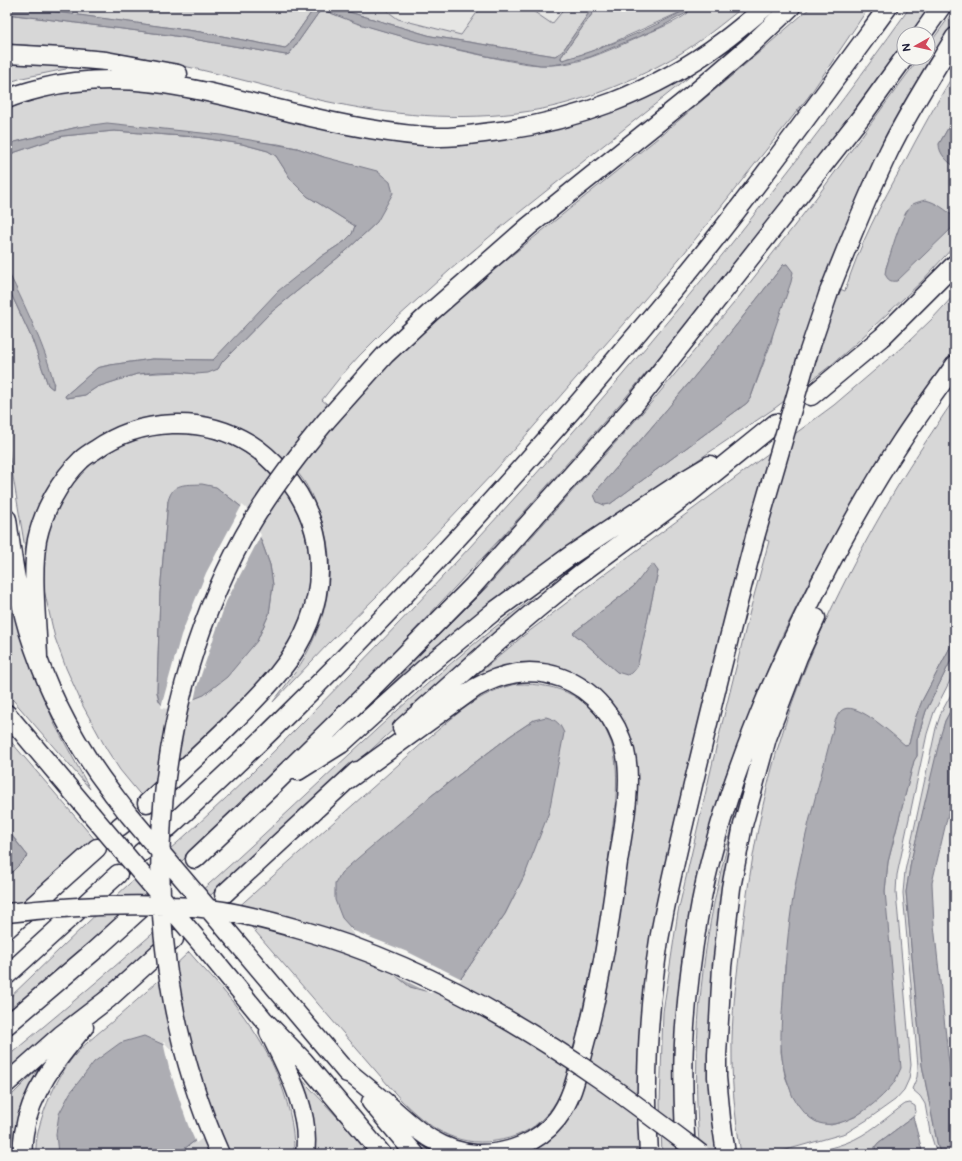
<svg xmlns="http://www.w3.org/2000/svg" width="962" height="1161" viewBox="0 0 962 1161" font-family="'Balsamiq Sans',sans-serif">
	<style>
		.built { fill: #e6e6e4 }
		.green { fill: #d7d7d7; stroke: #7c7c89; fill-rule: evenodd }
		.water { fill: #adadb3; stroke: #757583 }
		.pier { fill: #f6f6f2 }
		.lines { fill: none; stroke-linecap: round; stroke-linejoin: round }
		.motorway-tunnel { stroke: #cccccd; stroke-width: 18; stroke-dasharray: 18 9; stroke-linecap: butt }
		.motorway-casing { stroke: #22223b; stroke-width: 21 }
		.motorway { stroke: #f6f6f2; stroke-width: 18 }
		.motorway-bridge-casing { stroke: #22223b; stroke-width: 21; stroke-linecap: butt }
		.motorway-bridge { stroke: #f6f6f2; stroke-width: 18 }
	</style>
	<rect width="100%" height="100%" fill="#f6f6f2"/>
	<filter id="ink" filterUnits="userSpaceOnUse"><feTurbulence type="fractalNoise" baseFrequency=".025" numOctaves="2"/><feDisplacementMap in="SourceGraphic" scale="8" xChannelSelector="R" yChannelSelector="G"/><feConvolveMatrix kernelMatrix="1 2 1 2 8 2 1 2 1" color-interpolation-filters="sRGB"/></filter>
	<g filter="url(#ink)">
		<!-- built -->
		<path class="built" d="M382,7H481L461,35L398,19Z
			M527,7H566L552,25Z
			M955,784V1097L948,1055L934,925L932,883Z"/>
		<!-- green -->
		<path class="green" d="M19,7H315L288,46L285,48L201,32Z
			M337,7H382L398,19L461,35L481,7H527L552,24L566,7H593L562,52L555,56L431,36L349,12Z
			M597,7H743C722,24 701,41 678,55C637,79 588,100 542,109C474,122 401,117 334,103C316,100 299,94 281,90C243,80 204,70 165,62C113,51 60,47 7,44V14L169,35L286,55L289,54L293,49L319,12L323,10C374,30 427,44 481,55C501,59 529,66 550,65C582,65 615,47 644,35C659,28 675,23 688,13L687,10H685L614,42L587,53L562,60L561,57Z
			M811,7H869L809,96L685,252L638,307L494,472L377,596L329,643L273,702C285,686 299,669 308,651C332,604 338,553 315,504C311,493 305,481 297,472C292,467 286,462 281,457L279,460L205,419L79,455L29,554H26L7,441V285L32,339L48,385L53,389L54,382L7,270V155L63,136L114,131L196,137L242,144L268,151L276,156L292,181L307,196L355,226L352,234L345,241L322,256L303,272L213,360L152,359L109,365L97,368L65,396L66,398L85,395L97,387L137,374L179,372L196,374L218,369L222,362L269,314L346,251L377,222L324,157L297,148L278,144L78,127L39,136L15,142L7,147V107L30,99L82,89H124L151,91L216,103L493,141L517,137L562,127L692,72L693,74L506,223L450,270L397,318L359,356L341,376L322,400L341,415L350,403L435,317L659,137L755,56Z
			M910,7H929L910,34H904V42L895,55L750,248L626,397L500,539L367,681L199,846L7,1014V1000C48,961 88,921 129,884C138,876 147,869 155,862C188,834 219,805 250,775C420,607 581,430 731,244C792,167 853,88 910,7Z
			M955,9V35L826,284L845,291C859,245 881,204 904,163C920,132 937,102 955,72V116L939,144L955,167V245L922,281L854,345L830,366L775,408L591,532L534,573L428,654L380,697L425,649L486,588L650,404L734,303L816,198L919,58H928V46ZM951,229L886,268L891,253ZM787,264L771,343L751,397L747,403L610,504L604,505L594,495L598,489C662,416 725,342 783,265Z
			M7,59L69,65L66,69L22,78L7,83Z
			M955,294V350L921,397L858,496L811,578L781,638L754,702L726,775L703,852L689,919L678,999L674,1077L675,1113L679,1154H662L660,1104L663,1012L678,912L716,748L752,603L769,541L747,534L733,603L667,881L644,1154H522L570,1112L633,749L626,727L615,710L525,666H506L490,670L472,679L523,636L590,585L834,405L908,342L932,319ZM658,571L637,667L632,673L617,672L583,641L573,633L633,587L641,579Z
			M955,398V638L922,701L915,719L909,744L905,745L785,965L781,1052L785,1076L793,1096L799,1105L809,1117L818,1122L831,1125L838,1123L855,1117L885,1093V891L888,862L914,760L917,756V740L926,711L955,652V671L934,712L927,734L897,875L896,892L911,1065L909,1079L904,1090L895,1100L867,1120L846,1133L772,1154H741C736,1122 732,1090 732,1057C731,1016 737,974 742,933C750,865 762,796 783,731C806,656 844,579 883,511C905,472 930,435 955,398Z
			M179,432C188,433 198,433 206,435C241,446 276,469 292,503C296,511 301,519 303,528C320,580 302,636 267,677C254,692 238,706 224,720C197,746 170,772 143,798L120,770L107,750L83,706L66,668L55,638L42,581L46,526L69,485L86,467L107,452L135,439L157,433ZM216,487L244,509L261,540L270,565L273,585L269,614L257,641L159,702L157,692L160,593L168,501Z
			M7,563L38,682L55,725L90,789L7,693Z
			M534,597L536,599L255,856L55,1032L7,1071V1057C78,998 149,938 218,876C323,782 421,681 534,597Z
			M517,684C559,683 592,697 609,737C623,769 614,813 610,847C606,875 604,903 599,930C593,962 586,994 579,1026C572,1055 567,1094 545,1116C532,1131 515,1138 495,1141C455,1147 428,1127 401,1100L236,909L426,740C454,717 479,691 517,684ZM534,720L526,872L505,914L462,977L449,987L431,796L510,736Z
			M955,687V702L945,721L911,861L906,892L922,1065L938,1147L941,1154H937L930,1132L925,1104L920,1096L912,1089L917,1077L918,1066L903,893L905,871L936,728L941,713Z
			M7,737L96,841L7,919V877L28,856L7,829Z
			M739,803L740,804L719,1154H700C692,1066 698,975 717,889C723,860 731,832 739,803Z
			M189,952C203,969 219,984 232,1001C266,1043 295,1098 294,1154H177L207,1132L57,1150L58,1154H36C34,1125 56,1078 74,1056C85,1043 106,1027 119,1016C143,995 166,974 189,952Z
			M45,1065L15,1154H7V1100L34,1073Z
			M293,1070L372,1154H311Z
			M910,1103L915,1106L916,1112L913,1117L878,1143L875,1147L876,1154H807C820,1150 833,1148 846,1143C868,1135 887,1117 905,1104Z"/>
		<!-- water -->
		<path class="water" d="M7,7L36,9L201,32L285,48L288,46L315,7H337L349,12L431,36L555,56L562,52L593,7H597L561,57V59L563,60C605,48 646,31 685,10H687L688,12L659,28L590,57L565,63L551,65H540L492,57L418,41L356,23L323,10L319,12L293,49L289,54L286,55L169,35L7,14Z
			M955,116V167C947,161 939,154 939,144Z
			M107,123L221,135L297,148L324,157L377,171L390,182L393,193L377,222L346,251L269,314L222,362L218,369L208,373L196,374L179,372H159L137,374L97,387L85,395L66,398L65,396L97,368L110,365L152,359L213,360L278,291L322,256L345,241L352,234L355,226L307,196L292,181L276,156L268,151L242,144L196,137L114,131L63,136L7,155V147L15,142L78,127Z
			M925,200C936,202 946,210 954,217L955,223L951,229L897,281C890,282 888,280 885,274L886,268C891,254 901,212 913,204C917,202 922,201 925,200Z
			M787,264L793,272L791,282L751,397L747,403L610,504L604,505L597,502L594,495L598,489C662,416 725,342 783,265Z
			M7,270C17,288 58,374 53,389L48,385L32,339L7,285Z
			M202,484L216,487L244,509L261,540L270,565L273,585L269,614L257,641L227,677L204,695L176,706H163L159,701L157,692L160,593L168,501C173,482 185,485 202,484Z
			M653,564L658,571L640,655L637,667L632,673L627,675L617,672L583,641L573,633L633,587C639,581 648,566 653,564Z
			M955,638V652L926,711L917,740V756L914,761L888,862L885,891L901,1068C898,1074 896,1080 893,1084C878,1103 844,1131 819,1123C808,1119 799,1107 793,1097C791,1093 790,1088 788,1083C778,1056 781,1028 783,1000C785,964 788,928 794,892C804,834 821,778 835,721C837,717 839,711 844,709C859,703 893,735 905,745L909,744L915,719L922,701Z
			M955,702V784L932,883L934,925L948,1055L955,1097V1154H941L938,1147L922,1065L906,892L911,861L941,734L945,721Z
			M546,717C557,720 560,724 564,733L549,812L526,872L505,914L462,977L449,987L437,990L425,991L410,987L390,971L342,918L335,900V884L341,873L358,858L431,796L510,736L534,720Z
			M7,830L28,856L7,877Z
			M144,1036L164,1045L207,1132L177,1154H58L56,1134L59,1114L70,1093L94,1062L120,1043Z
			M913,1117L923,1154H876L875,1147L878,1143Z"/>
		<!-- pier -->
		<path class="pier" d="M242,505L246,508L261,535L226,602L197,687L194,701L176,708L168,709L162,708L161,707L181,635L206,573Z
			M349,929L410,953L462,979L450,989L430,993L388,972Z
			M163,1042L165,1043L178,1058L207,1135L196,1143L188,1125L169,1068Z"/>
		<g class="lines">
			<!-- motorway-tunnel -->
			<path class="motorway-tunnel" d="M176,937L196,919"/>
			<defs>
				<path id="motorway" d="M922,34L941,7
					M7,54L61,57L106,61L178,74
					M7,99C18,94 30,91 42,88C129,67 206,92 290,112C338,124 387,134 436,137C455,138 474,134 492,132C574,122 655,92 722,42C737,31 751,19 765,7
					M829,292C848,244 867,197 889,151C908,112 932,75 955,37
					M811,396L882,337L955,264
					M326,421L385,355L431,312L529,226L696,92L751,45L791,7
					M7,519C12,556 17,593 28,630C46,688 75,745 113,794
					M38,658C37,620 31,577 37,540C43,511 60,480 81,460C85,456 90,453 95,450C140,418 203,415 250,444C263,452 273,462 282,472C301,493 312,515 317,543C321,569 319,597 309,622C294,662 263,692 233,722C205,750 176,776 147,803
					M7,714L91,814
					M402,728L499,641L537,609L580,574L687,495L776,423
					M298,771L341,744L424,669L492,613L571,555L680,483L710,465
					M119,827L124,823
					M168,828C207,792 246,756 284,718C387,617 485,510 580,401C625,348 671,295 714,240C774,164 831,85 888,7
					M141,853L146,849
					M195,859L270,788L376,684L473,586L635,404L865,112L904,58
					M224,894L357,771
					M7,929L97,848
					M229,933L347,1073
					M208,952L263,1019L303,1060L382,1154
					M7,975L118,874
					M7,1025L94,951L145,905
					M269,1032C287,1069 311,1111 305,1154
					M340,1065C357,1079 374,1093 391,1107C417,1130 439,1151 476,1154C507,1155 538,1143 557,1119C571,1101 576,1079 581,1058C599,994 609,928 618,862C623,830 633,783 625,751C617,719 594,690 562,678C532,667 503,672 475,688L349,779
					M7,1083L61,1035L108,999L174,939
					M371,1102L415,1154
					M23,1154C22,1147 23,1140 24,1133C30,1091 58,1058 84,1027
					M649,1154C644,1082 648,1011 659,940C668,888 681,837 693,785C713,702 733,620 755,537
					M686,1154C684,1117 682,1080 684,1043C686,1002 691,960 698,919C711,841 738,764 769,691C807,605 849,521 901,442C918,416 937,390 955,365
					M726,1154L721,1119L717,1077V1055L722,967L731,888L743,825L767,738L798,657L816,618"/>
			</defs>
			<!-- motorway casing -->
			<use href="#motorway" class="motorway-casing"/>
			<!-- motorway -->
			<use href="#motorway" class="motorway"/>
			<defs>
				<path id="motorway-bridge" d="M755,537L808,354L829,292
					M113,794L129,815L229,933
					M91,814L208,952
					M7,913C69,906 131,903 193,907C229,910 264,919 298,929C406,959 508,1015 600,1079C634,1103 668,1129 701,1154
					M220,1154C134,959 140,724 244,536C267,495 296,457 326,421"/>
			</defs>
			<!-- motorway-bridge casing -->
			<use href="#motorway-bridge" class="motorway-bridge-casing"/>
			<!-- motorway-bridge -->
			<use href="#motorway-bridge" class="motorway-bridge"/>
		</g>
	</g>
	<!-- margin -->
	<rect width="962" height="1161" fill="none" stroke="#f6f6f2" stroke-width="24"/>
	<rect x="12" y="12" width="938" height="1137" fill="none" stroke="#22223b" stroke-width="1.5" filter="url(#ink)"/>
	<!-- north arrow -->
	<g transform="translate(916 46) rotate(262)"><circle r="19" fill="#f6f6f2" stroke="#a1a1a9"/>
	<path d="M0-3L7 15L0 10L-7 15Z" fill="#d1495b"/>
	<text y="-6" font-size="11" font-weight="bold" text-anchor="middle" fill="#22223b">N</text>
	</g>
</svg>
